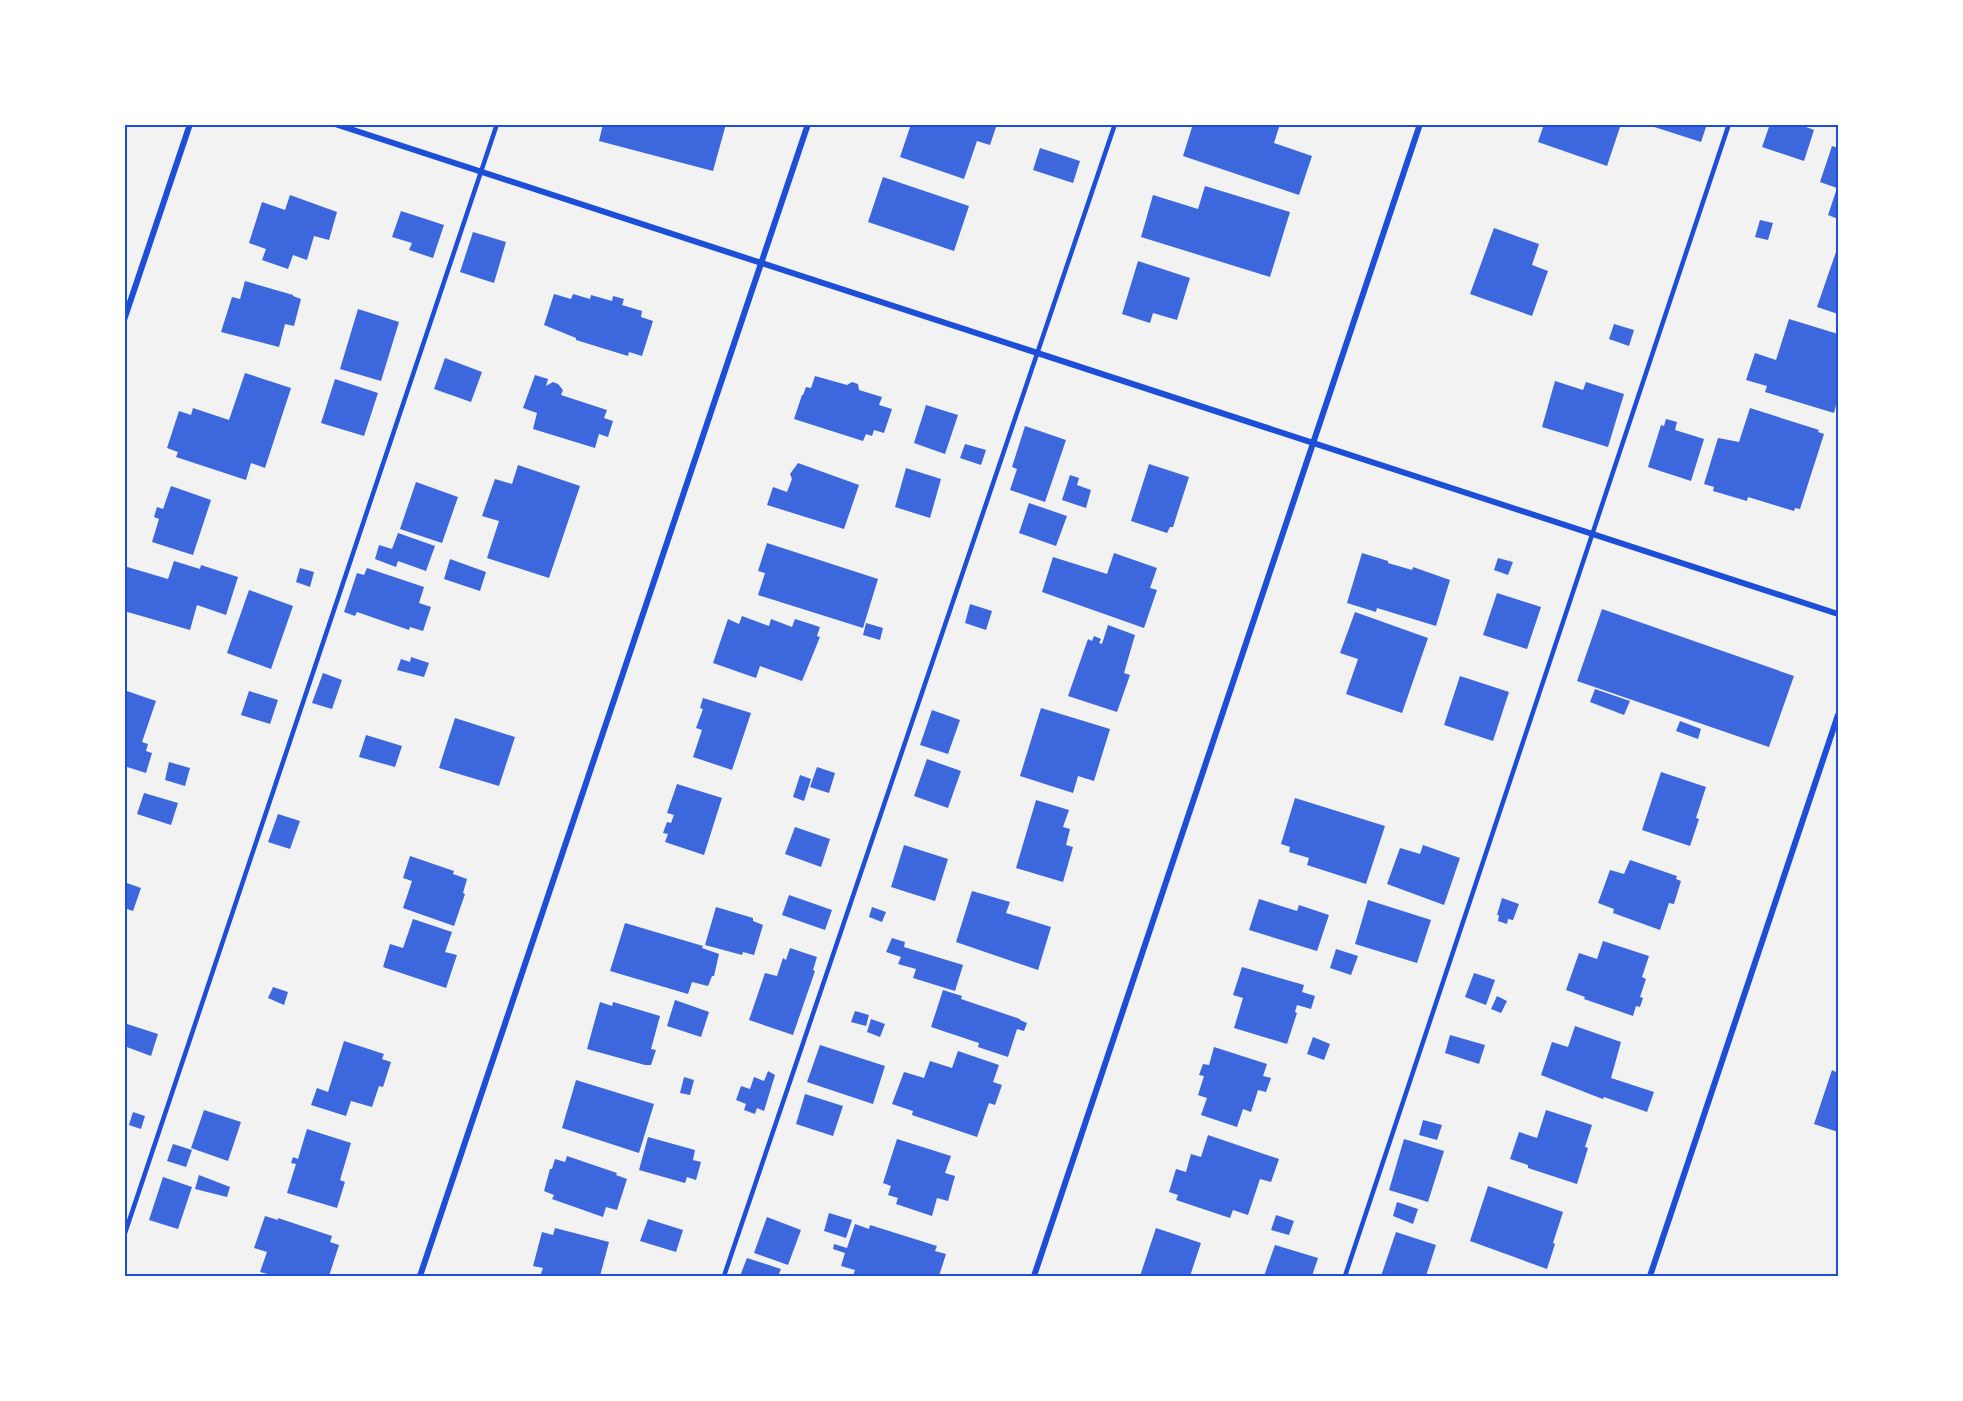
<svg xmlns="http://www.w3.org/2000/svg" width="1963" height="1401" viewBox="0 0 1963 1401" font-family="'Fira Sans',sans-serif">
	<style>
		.building { fill: #3d67dc }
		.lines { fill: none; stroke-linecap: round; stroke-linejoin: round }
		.service { stroke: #1d4ed8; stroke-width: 4.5 }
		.minor { stroke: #1d4ed8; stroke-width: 6 }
		.neatline { fill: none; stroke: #1d4ed8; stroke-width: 2 }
	</style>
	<rect width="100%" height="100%" fill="#f2f2f2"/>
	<!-- building -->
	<path class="building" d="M603,124H726L713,171L599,141Z
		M911,124H997L990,145L977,141L964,179L900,157Z
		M1193,124H1280L1274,143L1312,156L1299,195L1183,156Z
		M1544,124H1621L1607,166L1538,142Z
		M1645,124H1707L1701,142Z
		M1770,124H1798L1814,130L1804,161L1762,147Z
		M1832,146L1838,148V219L1828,215L1837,188L1820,182Z
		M1040,148L1080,161L1073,183L1033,170Z
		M883,177L969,206L954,251L868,222Z
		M1205,186L1290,212L1270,277L1141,237L1153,195L1198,209Z
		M290,195L337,212L329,240L314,236L307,260L293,255L288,269L262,260L266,249L249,243L262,202L285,210Z
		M401,211L444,225L433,258L409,250L412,243L392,237Z
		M1760,220L1773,223L1768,240L1755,237Z
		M1494,228L1539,244L1532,265L1548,271L1532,316L1470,294Z
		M473,232L506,242L494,283L460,272Z
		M1837,249H1838V314L1817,307Z
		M1138,261L1190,278L1177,320L1153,313L1150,323L1122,314Z
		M245,281L293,295V296L301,299L294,326L285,324L279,347L221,332L232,297L240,299Z
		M554,294L571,299L573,294L590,299L591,295L612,301L613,296L624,299L622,305L642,311L641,317L653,321L642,356L629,352L628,356L576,340V338L544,325Z
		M358,309L399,322L381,381L340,369Z
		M1789,319L1838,334V397L1834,413L1765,392L1767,386L1746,380L1755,353L1776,360Z
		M1614,324L1634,330L1629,346L1609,339Z
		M445,358L482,372L471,402L434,389Z
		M245,373L291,388L265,468L251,463L246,480L176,457L178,452L167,448L179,411L191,415L193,408L229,420Z
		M535,375L548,379L546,386L553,382L558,384L563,390L561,395L607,410L604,418L613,421L608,437L599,434L595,448L533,429L537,413L523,408Z
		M815,376L847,385L852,382L858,384L859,390L882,397L879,405L892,409L884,433L874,430L872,436L866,434L863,441L794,419L802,395H803L806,387L811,388Z
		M335,379L378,393L364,436L321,423Z
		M1555,381L1583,390L1586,382L1624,394L1608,447L1542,427Z
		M926,405L958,415L945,454L914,443Z
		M1750,408L1819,430L1818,432L1824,434L1800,509L1795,508L1794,511L1748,497L1747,501L1713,491L1714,487L1704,484L1718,438L1739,442Z
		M1666,419L1677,422L1675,430L1704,439L1691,481L1648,467L1661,425L1664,426Z
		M1025,426L1066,440L1045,502L1010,490L1017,469L1012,467Z
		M965,444L986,450L981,465L960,458Z
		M798,463L859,485L844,529L767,505L773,487L787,492L792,479L790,474Z
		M1149,464L1189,477L1173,527H1170L1167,533L1131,521Z
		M518,465L580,486L549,578L487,558L499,521L482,516L495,479L512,484Z
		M906,468L941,479L930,518L895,507Z
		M1070,475L1079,478L1077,485L1091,490L1086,508L1062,500Z
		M416,482L458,497L442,543L400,529Z
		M171,486L211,500L193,555L152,542L159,519L154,517L157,507L163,509Z
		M1029,503L1067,516L1056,546L1019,533Z
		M398,533L435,546L426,571L398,561L396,567L375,559L379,545L392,549Z
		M767,543L878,579L863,628L758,595L765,573L758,571Z
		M1114,553L1157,568L1150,588L1157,590L1144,628L1042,592L1053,557L1107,574Z
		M1362,553L1388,561V563L1412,570L1413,567L1450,580L1436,626L1377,608L1376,612L1347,603Z
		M1498,558L1513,562L1508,575L1494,570Z
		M450,559L486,572L480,591L444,579Z
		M174,561L200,569L201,565L238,577L226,615L197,605L190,630L124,611V566L168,579Z
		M300,568L314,572L310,587L296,582Z
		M367,568L424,587L419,603L431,607L423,631L410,627L409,630L357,612L355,616L344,612L357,573L364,575Z
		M249,590L293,606L271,669L227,653Z
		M1497,593L1541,607L1527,649L1483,635Z
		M970,604L992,611L986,630L965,623Z
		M1602,609L1794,676L1769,747L1577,681Z
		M1355,612L1428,638L1402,713L1346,694L1358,659L1340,653Z
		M742,616L769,626L771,619L792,627L795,619L820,627L817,636L820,637L802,681L760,666L756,678L713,663L728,619L739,624Z
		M866,623L883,628L880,640L863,635Z
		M1108,625L1135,635L1124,673L1130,675L1117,712L1068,696L1088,639L1092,641L1094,636L1101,639L1099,643L1102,644Z
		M411,657L429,663L424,677L397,670L401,659L410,662Z
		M323,673L342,680L332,709L312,703Z
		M1460,676L1509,692L1493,741L1444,725Z
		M1595,689L1630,701L1624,715L1590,702Z
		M124,690L156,701L142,742L148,744L146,751L152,753L146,773L124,766Z
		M249,691L278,700L270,724L241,715Z
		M703,698L751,713L732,770L693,757L702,730L696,728L703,709L700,708Z
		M1041,708L1110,729L1094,781L1078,776L1073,793L1020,776Z
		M932,710L960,720L948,754L920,745Z
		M455,718L515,737L499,786L439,768Z
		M1680,721L1701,729L1698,739L1676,731Z
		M366,735L402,746L395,767L359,757Z
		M927,759L961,771L948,808L914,796Z
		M169,762L190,768L185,786L165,780Z
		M817,767L835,773L829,793L810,787Z
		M1661,772L1706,787L1696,818L1699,819L1690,846L1642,830Z
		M800,775L811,779L804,801L793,797Z
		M677,784L722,798L704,855L665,842L668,834L663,833L667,822L671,823L674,815L667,813Z
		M144,793L178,803L171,825L137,814Z
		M1295,798L1385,826L1366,884L1307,865L1309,858L1289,852L1290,847L1281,844Z
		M1036,800L1069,810L1063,827L1070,829L1066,845L1073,847L1063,882L1016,868Z
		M278,814L300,821L290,849L268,842Z
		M795,827L830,839L821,867L785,854Z
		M904,845L948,859L935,901L891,887Z
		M1423,845L1460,858L1444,905L1387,884L1400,848L1420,854Z
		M410,856L454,871L453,874L467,879L463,893L465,894L454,926L403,908L412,881L403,878Z
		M1630,860L1677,876L1676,879L1681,881L1674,904L1669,903L1660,930L1613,913L1614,909L1598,903L1610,870L1624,874Z
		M124,882L141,888L133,911L124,908Z
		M972,891L1010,902L1006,913L1051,927L1038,970L956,942Z
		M789,895L832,910L825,930L782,915Z
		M1502,898L1519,904L1513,920L1508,919L1507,924L1498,921L1499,915H1497Z
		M1259,899L1297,911L1299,905L1329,915L1317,951L1249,930Z
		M1368,900L1431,920L1417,963L1355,944Z
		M716,907L753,918V921L763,925L754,955L743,952L742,955L705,945Z
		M872,907L886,912L882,922L869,917Z
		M413,919L452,932L445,952L457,955L446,988L383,967L390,944L403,948Z
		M625,923L703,946L702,948L719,954L714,976H712L708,986L692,982L688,994L610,971Z
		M892,938L905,942L904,947L963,965L955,991L913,978L916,969L898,964L901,957L886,952Z
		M1603,941L1649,956L1642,977L1646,979L1640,997L1643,998L1640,1007L1636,1006L1633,1016L1584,999L1585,997L1566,990L1579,953L1597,959Z
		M790,948L817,957L813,970L815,971L793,1035L749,1020L765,973L777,976L783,958L786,960Z
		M1336,949L1358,956L1351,975L1330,968Z
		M1242,967L1304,985L1302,992L1315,996L1311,1009L1297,1005L1295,1012L1297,1013L1287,1044L1234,1028L1243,998L1233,995Z
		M1474,973L1495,980L1486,1005L1465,997Z
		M273,987L288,992L284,1005L268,998Z
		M943,990L962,996L961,999L1020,1019V1020L1027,1023L1024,1031L1017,1029L1008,1057L978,1047L979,1043L931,1027Z
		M1497,996L1507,1001L1501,1013L1491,1009Z
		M675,1000L709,1012L701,1037L667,1026Z
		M600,1002L612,1006L613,1002L660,1016L651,1049L656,1050L651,1065H645L587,1049Z
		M855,1011L869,1015L866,1026L851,1022Z
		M871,1019L885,1024L880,1037L867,1032Z
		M124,1023L158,1034L151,1056L124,1046Z
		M1575,1026L1621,1042L1611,1078L1654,1092L1647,1112L1604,1097L1603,1099L1600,1098L1541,1075L1552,1042L1568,1047Z
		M1450,1035L1485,1045L1479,1064L1445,1053Z
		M1313,1037L1330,1044L1324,1060L1307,1054Z
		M344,1041L384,1054L382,1059L391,1062L383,1087L379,1086L372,1107L351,1101L346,1116L311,1105L317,1088L328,1092Z
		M820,1045L885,1066L873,1104L807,1082Z
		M1214,1047L1267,1064L1263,1076L1271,1078L1266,1092L1258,1090L1251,1112L1243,1109L1237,1127L1201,1115L1207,1098L1198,1095L1204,1076L1199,1075L1203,1064L1209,1065Z
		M958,1051L999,1065L993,1082L1002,1085L995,1105L989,1103L977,1137L912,1115L913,1111L892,1104L904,1072L924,1078L930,1061L952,1068Z
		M1832,1070L1838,1073V1132L1814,1124Z
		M768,1071L775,1075L764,1111L757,1108L755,1114L744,1110L746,1104L736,1100L741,1086L750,1089L754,1077L764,1081Z
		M684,1077L694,1080L690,1095L680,1093Z
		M576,1080L654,1104L639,1153L562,1128Z
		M805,1094L843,1106L833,1136L796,1124Z
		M204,1110L241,1122L228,1161L191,1148Z
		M1546,1110L1592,1125L1585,1147L1588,1148L1577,1184L1528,1168V1165L1510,1159L1519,1132L1537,1138Z
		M133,1112L145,1116L141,1129L129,1125Z
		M1423,1120L1442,1125L1437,1140L1419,1135Z
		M307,1129L351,1143L340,1180L345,1182L337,1208L287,1193L296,1164L291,1163L293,1157L298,1159Z
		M1208,1135L1279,1159L1271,1182L1260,1179L1248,1215L1233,1210L1230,1218L1176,1200L1178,1195L1169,1192L1176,1169L1186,1172L1191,1154L1201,1157Z
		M648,1137L695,1150L693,1160L701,1162L696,1180L687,1177L685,1183L639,1170Z
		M897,1139L951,1156L945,1173L955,1176L948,1201L937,1198L932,1216L896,1204L898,1198L888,1195L891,1186L883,1183Z
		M1404,1139L1444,1151L1428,1202L1389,1190Z
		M173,1144L192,1150L186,1167L167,1161Z
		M567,1156L617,1173L616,1175L627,1179L617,1210L606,1207L603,1217L552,1199L554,1195L544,1191L550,1169H552L555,1159L565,1162Z
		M199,1175L230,1187L227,1197L195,1189Z
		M163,1177L192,1187L178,1229L149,1220Z
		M1488,1186L1563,1212L1553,1243L1555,1244L1547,1269L1470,1241Z
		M1397,1202L1418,1209L1413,1224L1393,1216Z
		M829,1213L852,1220L846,1238L824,1231Z
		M1276,1215L1294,1221L1289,1235L1271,1230Z
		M265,1216L278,1220V1218L332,1236L330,1242L339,1245L329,1276H275L260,1272L267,1252L254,1248Z
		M767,1217L801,1230L788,1265L754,1253Z
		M648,1219L683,1230L676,1252L640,1241Z
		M855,1224L869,1229L870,1225L937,1246L935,1251L946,1254L939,1276H853L855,1270L841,1266L845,1253L833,1249L834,1244L847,1248Z
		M555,1228L609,1242L600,1276H540L543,1268L533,1266L542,1232L553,1235Z
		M1156,1228L1201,1243L1190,1276H1140Z
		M1396,1232L1436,1245L1426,1276H1381Z
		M1275,1245L1318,1258L1312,1276H1264Z
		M747,1258L781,1269L778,1276H740Z"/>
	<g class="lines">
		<!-- service -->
		<path class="service" d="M124,1236L497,124
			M724,1276L1115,124
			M1345,1276L1729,124"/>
		<!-- minor -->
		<path class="minor" d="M335,124L1838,614
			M124,320L190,124
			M420,1276L808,124
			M1034,1276L1420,124
			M1650,1276L1838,715"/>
	</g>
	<!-- border -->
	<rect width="1963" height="1401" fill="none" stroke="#ffffff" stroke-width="252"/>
	<rect x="126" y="126" width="1711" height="1149" class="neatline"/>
</svg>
